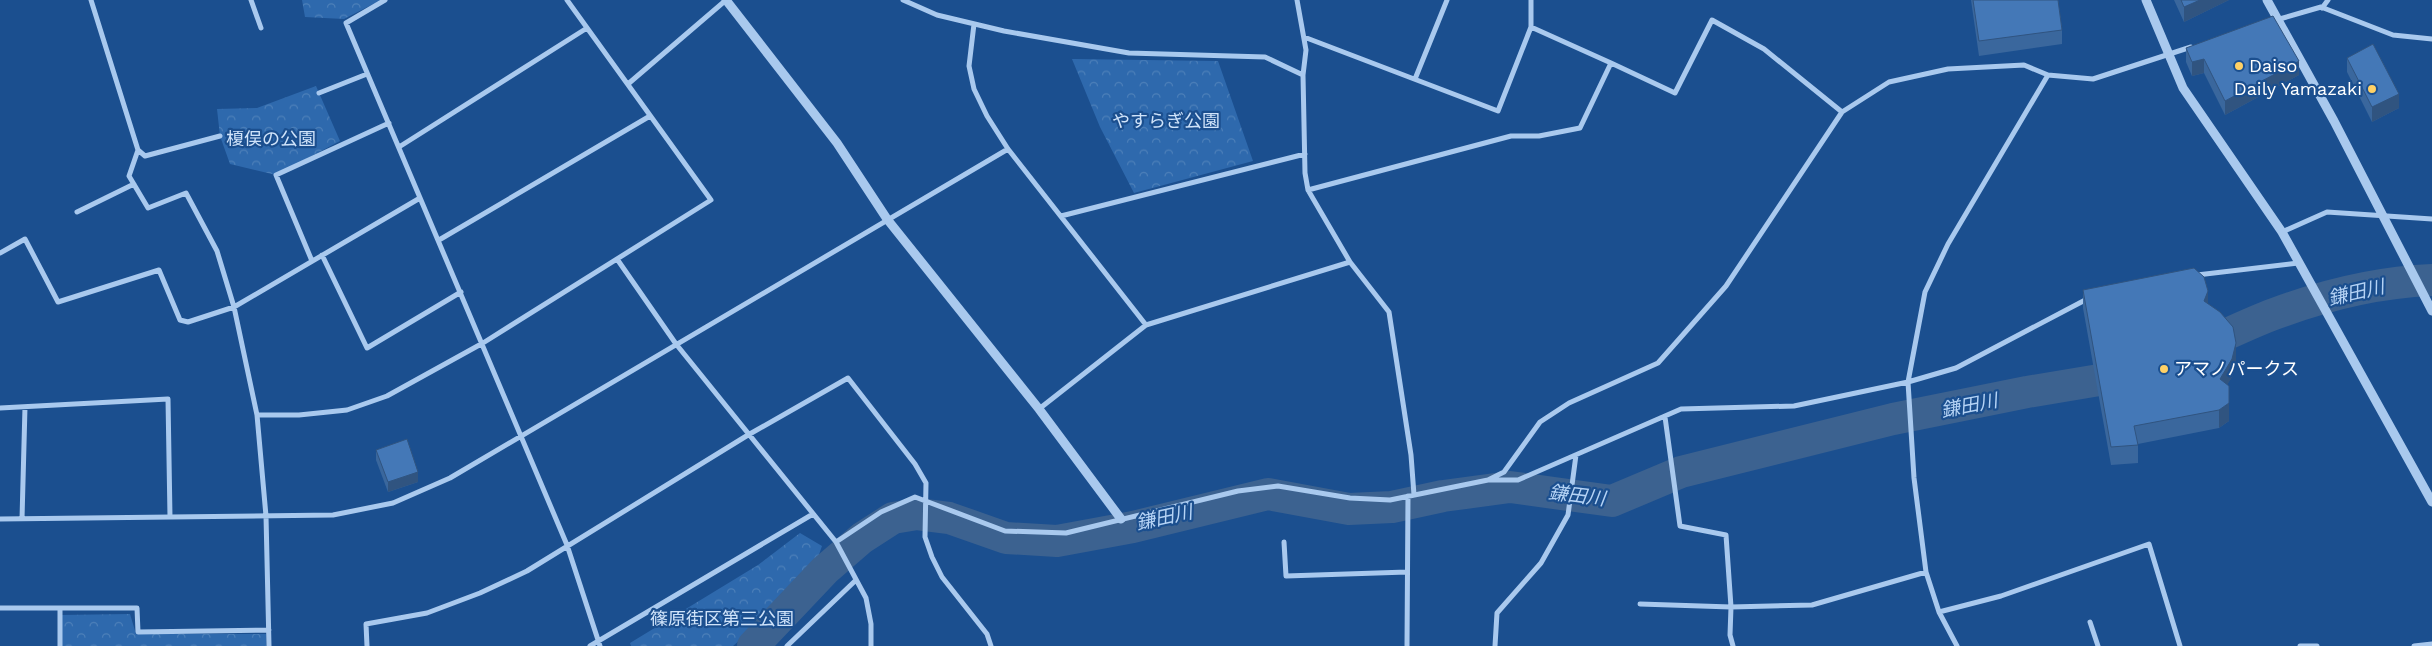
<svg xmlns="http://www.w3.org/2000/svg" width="2432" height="646" viewBox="0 0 2432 646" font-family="'Work Sans','Noto Sans JP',sans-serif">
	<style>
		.forest { fill: url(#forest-crowns) }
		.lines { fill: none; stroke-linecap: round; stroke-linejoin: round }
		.river { stroke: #3c6290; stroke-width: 32 }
		.minor { stroke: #a9c9ee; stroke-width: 5 }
		.tertiary { stroke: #a9c9ee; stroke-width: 9 }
		.wall { fill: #3a679d }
		.shaded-wall { fill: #305480 }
		.building { fill: #4478b7; stroke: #305480 }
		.poi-dot { fill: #ffd166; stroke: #1b4f8f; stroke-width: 2 }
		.labels { text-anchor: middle; stroke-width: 4.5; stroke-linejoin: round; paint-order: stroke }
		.poi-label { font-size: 18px; fill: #fff; stroke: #1b4f8f; text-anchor: start }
		.park-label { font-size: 18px; fill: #cfe3fa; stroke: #1b4f8f }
		.water-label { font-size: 19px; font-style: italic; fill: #b5d3f5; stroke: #1b4f8f }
	</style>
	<defs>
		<pattern id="forest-crowns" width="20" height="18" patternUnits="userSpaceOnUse" patternTransform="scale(1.25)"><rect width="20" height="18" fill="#2e69ad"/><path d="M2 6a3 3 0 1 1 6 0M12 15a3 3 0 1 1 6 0" fill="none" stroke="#4d80b9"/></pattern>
	</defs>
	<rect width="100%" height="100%" fill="#1b4f8f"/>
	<!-- forest -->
	<path class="forest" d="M302,0H381L344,19L305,17Z
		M1072,59L1218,61L1253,161L1134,193L1100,127Z
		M316,86L340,141L276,175L230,164L220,136L217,109L257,108Z
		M800,533L822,546L814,569L773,611L733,646H631L630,643L758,565Z
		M130,614L136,634H266V646H62L60,615Z"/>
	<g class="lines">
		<!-- river -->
		<path class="river" d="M2193,349C2220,338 2247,324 2274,314C2325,295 2379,282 2432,280
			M753,646L825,570L862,538L893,518L917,514L949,518L1006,538L1057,541L1133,527L1268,494L1349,509L1392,507L1443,496L1510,487L1612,501L1681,472L1893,419L2027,392L2123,376L2138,370"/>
		<!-- minor -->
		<path class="minor" d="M91,0L138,150L129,176L148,208L186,193L217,251L234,307L257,415L266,516L269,646
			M251,0L261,28
			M385,0L346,23L567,545L600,646
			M903,0L937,15L1004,31L1129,53L1265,57L1303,75L1305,173L1308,190L1350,262L1389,312L1411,455L1414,495
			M1297,0L1306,50L1303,75
			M2322,8L2328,0
			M2276,20L2321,7L2393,35L2432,39
			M974,24L969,66L974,89L987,116L1008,149L1146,325
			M1531,27V0
			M1304,37L1498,111L1531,27L1611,63
			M1415,79L1447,0
			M628,84L726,0
			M319,93L367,74
			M399,147L587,28
			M138,150L145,156L220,136
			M1308,190L1511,136H1539L1580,128L1611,63L1675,93L1712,20L1764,49L1842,112
			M77,212L134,184
			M1061,216L1305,154
			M2282,232L2327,212L2432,219
			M439,240L650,116
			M0,253L25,239L58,302L159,270L180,320L188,322L234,307L420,198
			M322,255L367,348L461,292
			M617,259L676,344L836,542L866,598L871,624V646
			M312,261L276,175L389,123
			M2197,275L2298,263
			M0,408L168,399L170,517
			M1039,409L1146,325L1350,262
			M257,415H299L347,410L387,396L483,343L711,200L567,0
			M1665,417L1680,526L1726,535L1731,607L1730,635L1733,646
			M1489,480H1518L1681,409L1794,406L1908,382L1956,368L2089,298
			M0,519L333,515L393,503L450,478L1008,149
			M22,519L25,407
			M836,542L881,512L915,497L1005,531L1066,533L1238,491L1278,486L1350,498L1390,500L1488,480L1504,472L1540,422L1569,403L1658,363L1726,286L1842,112L1889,82L1948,69L2024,65L2048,75L2093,79L2191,47
			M1284,542L1286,576L1407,572
			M1640,604L1731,607L1812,605L1926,572
			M0,608H137L138,632L269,630
			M60,608V646
			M1939,612L2001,596L2149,544L2180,646
			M2090,622L2098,646
			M367,646L366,624L427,613L480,593L527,571L748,435L848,378L915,464L926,483L925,537L932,557L942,577L987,634L991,646
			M590,646L813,514
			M787,646L856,580
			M1407,646L1408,496
			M1495,646L1497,613L1541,563L1568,515L1576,455
			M1957,646L1939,612L1926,572L1914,478L1908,382L1925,292L1948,244L2048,75
			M2300,646H2317
			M2414,646L2432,644"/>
		<!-- tertiary -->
		<path class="tertiary" d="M726,0L837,143L887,219L1039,409L1121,519
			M2146,0L2183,88L2282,232L2432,502
			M2267,0L2334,121L2432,311"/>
	</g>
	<!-- wall -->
	<path class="wall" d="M1971,0H2058L2062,30V44L1979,56Z
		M2174,0H2229L2184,22Z
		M2186,48L2299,75L2225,115L2204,73L2192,76L2186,62Z
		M2347,58L2399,108L2372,122L2347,72Z
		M2083,290L2208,304L2236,362L2232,377L2227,384L2229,421L2219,428L2138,444V463L2111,465L2083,308Z
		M376,450L418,482L388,492L376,460Z"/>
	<!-- shaded-wall -->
	<path class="shaded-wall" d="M2200,0H2229L2184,22V7Z
		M2204,59V73L2192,76V62Z
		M2299,61V75L2225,115V101Z
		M2399,94V108L2372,122V107Z
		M2208,291V309L2204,301Z
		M2236,343V362L2232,377L2220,397V379Z
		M2229,403V421L2219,428V410Z
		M418,472V482L388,492V482Z"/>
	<!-- building -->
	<path class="building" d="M1973,0H2058L2062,30L1979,41Z
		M2181,0H2200L2184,7Z
		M2273,16L2299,61L2225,101L2204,59L2192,62L2186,48Z
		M2373,44L2399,94L2372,107L2347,58Z
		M2194,268L2204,277L2208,291L2204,301L2220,312L2233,327L2236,343L2232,359L2220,379L2229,386V403L2219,410L2134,426L2138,445L2111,447L2083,290Z
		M407,439L418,472L388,482L376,450Z"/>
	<!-- markers -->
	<g class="poi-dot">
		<circle cx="2239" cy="66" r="5"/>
		<circle cx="2372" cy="89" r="5"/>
		<circle cx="2164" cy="369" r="5"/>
	</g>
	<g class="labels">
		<!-- poi labels -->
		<g class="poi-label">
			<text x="2249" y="72">Daiso</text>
			<text x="2362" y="95" text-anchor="end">Daily Yamazaki</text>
			<text x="2174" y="375">アマノパークス</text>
		</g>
		<!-- park labels -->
		<g class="park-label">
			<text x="1166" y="127">やすらぎ公園</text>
			<text x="271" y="145">榎俣の公園</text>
			<text x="722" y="625">篠原街区第三公園</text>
		</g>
		<!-- water labels -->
		<g class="water-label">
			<text transform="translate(2356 292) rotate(-13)" y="7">鎌田川</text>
			<text transform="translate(1969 405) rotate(-11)" y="7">鎌田川</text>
			<text transform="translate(1577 495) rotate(7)" y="7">鎌田川</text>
			<text transform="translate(1164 517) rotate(-12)" y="7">鎌田川</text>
		</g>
	</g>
</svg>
